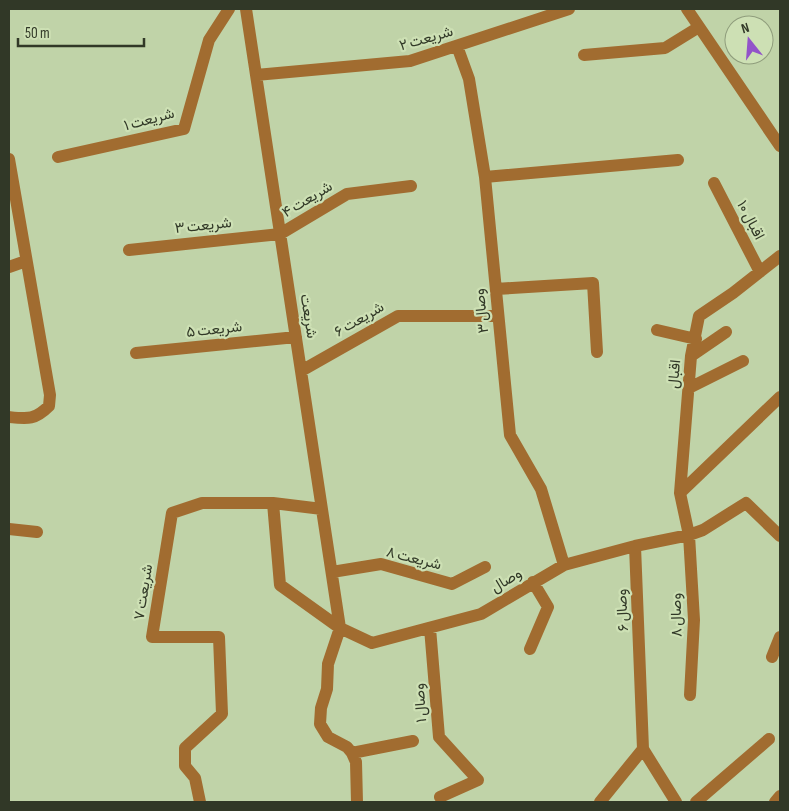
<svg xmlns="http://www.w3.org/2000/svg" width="789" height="811" viewBox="0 0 789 811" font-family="'Sofia Sans Condensed',Vazirmatn,sans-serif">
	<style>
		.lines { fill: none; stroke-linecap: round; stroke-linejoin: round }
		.minor { stroke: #a16c30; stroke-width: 12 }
		.labels { text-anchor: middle; stroke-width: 4.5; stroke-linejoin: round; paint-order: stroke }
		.street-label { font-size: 15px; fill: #313827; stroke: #cde0b4 }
	</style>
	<rect width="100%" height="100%" fill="#c0d3a8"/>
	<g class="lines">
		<!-- minor -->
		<path class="minor" d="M246,9L340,628L328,664L327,689L321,708L320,724L328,737L347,747L352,753L356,762L357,802
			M687,9L780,146
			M457,46L469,79L485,177L510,435L541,489L564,565
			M584,55L665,48L699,27
			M256,75L410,61L569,9
			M58,157L184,129L209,40L229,9
			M9,159L50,395L49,406C35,420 28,419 9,417
			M485,177L678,160
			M714,183L760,272
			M129,250L280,234L347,194L411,186
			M9,267L26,261
			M496,289L593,283L597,352
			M657,330L696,339
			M136,353L296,337
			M691,356L726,332
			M301,371L398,316H498
			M689,388L743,361
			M680,493L780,397
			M273,503L280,585L340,628L372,643L481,614L564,565L635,546L689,535L703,530L746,503L780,536
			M9,529L37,532
			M332,572L381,564L452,584L485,567
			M430,628L439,737L478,780L440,797
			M530,649L548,607L533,582
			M772,657L780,637
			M690,695L694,620L689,535L680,493L691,356L699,316L733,293L780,256
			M643,749L676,802
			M352,753L413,741
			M200,802L195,778L185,766V748L222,714L219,637H152L172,513L202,503H273L322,509
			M600,802L643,749L635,546
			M696,802L769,739
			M775,802L780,796"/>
	</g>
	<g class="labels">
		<!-- street labels -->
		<g class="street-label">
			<text transform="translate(426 38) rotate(-16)" y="5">شریعت ۲</text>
			<text transform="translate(149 119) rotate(-15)" y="5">شریعت ۱</text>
			<text transform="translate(307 199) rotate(-31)" y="5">شریعت ۴</text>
			<text transform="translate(751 220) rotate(62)" y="5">اقبال ۱۰</text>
			<text transform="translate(203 225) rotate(-6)" y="5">شریعت ۳</text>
			<text transform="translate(481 311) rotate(-96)" y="5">وصال ۳</text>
			<text transform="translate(309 316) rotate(81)" y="5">شریعت</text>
			<text transform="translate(359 319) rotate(-30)" y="5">شریعت ۶</text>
			<text transform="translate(214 329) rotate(-6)" y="5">شریعت ۵</text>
			<text transform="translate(674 374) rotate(-85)" y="5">اقبال</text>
			<text transform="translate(414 558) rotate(14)" y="5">شریعت ۸</text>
			<text transform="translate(506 580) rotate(-31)" y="5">وصال</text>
			<text transform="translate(143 592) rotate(-81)" y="5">شریعت ۷</text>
			<text transform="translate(622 610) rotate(-93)" y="5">وصال ۶</text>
			<text transform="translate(676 615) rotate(-91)" y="5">وصال ۸</text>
			<text transform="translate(420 703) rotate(-94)" y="5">وصال ۱</text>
		</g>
	</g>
	<!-- border -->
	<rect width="789" height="811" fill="none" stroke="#313827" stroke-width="20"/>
	<!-- north arrow -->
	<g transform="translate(749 40) rotate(343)"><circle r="24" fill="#cde0b4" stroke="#8f9d7c"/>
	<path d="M0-4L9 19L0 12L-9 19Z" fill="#9253c9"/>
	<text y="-8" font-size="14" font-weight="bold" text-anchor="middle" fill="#313827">N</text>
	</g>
	<!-- scale -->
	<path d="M18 38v8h126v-8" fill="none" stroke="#313827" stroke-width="2.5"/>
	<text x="25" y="38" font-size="15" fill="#313827" stroke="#cde0b4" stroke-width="4" paint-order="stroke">50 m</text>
</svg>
